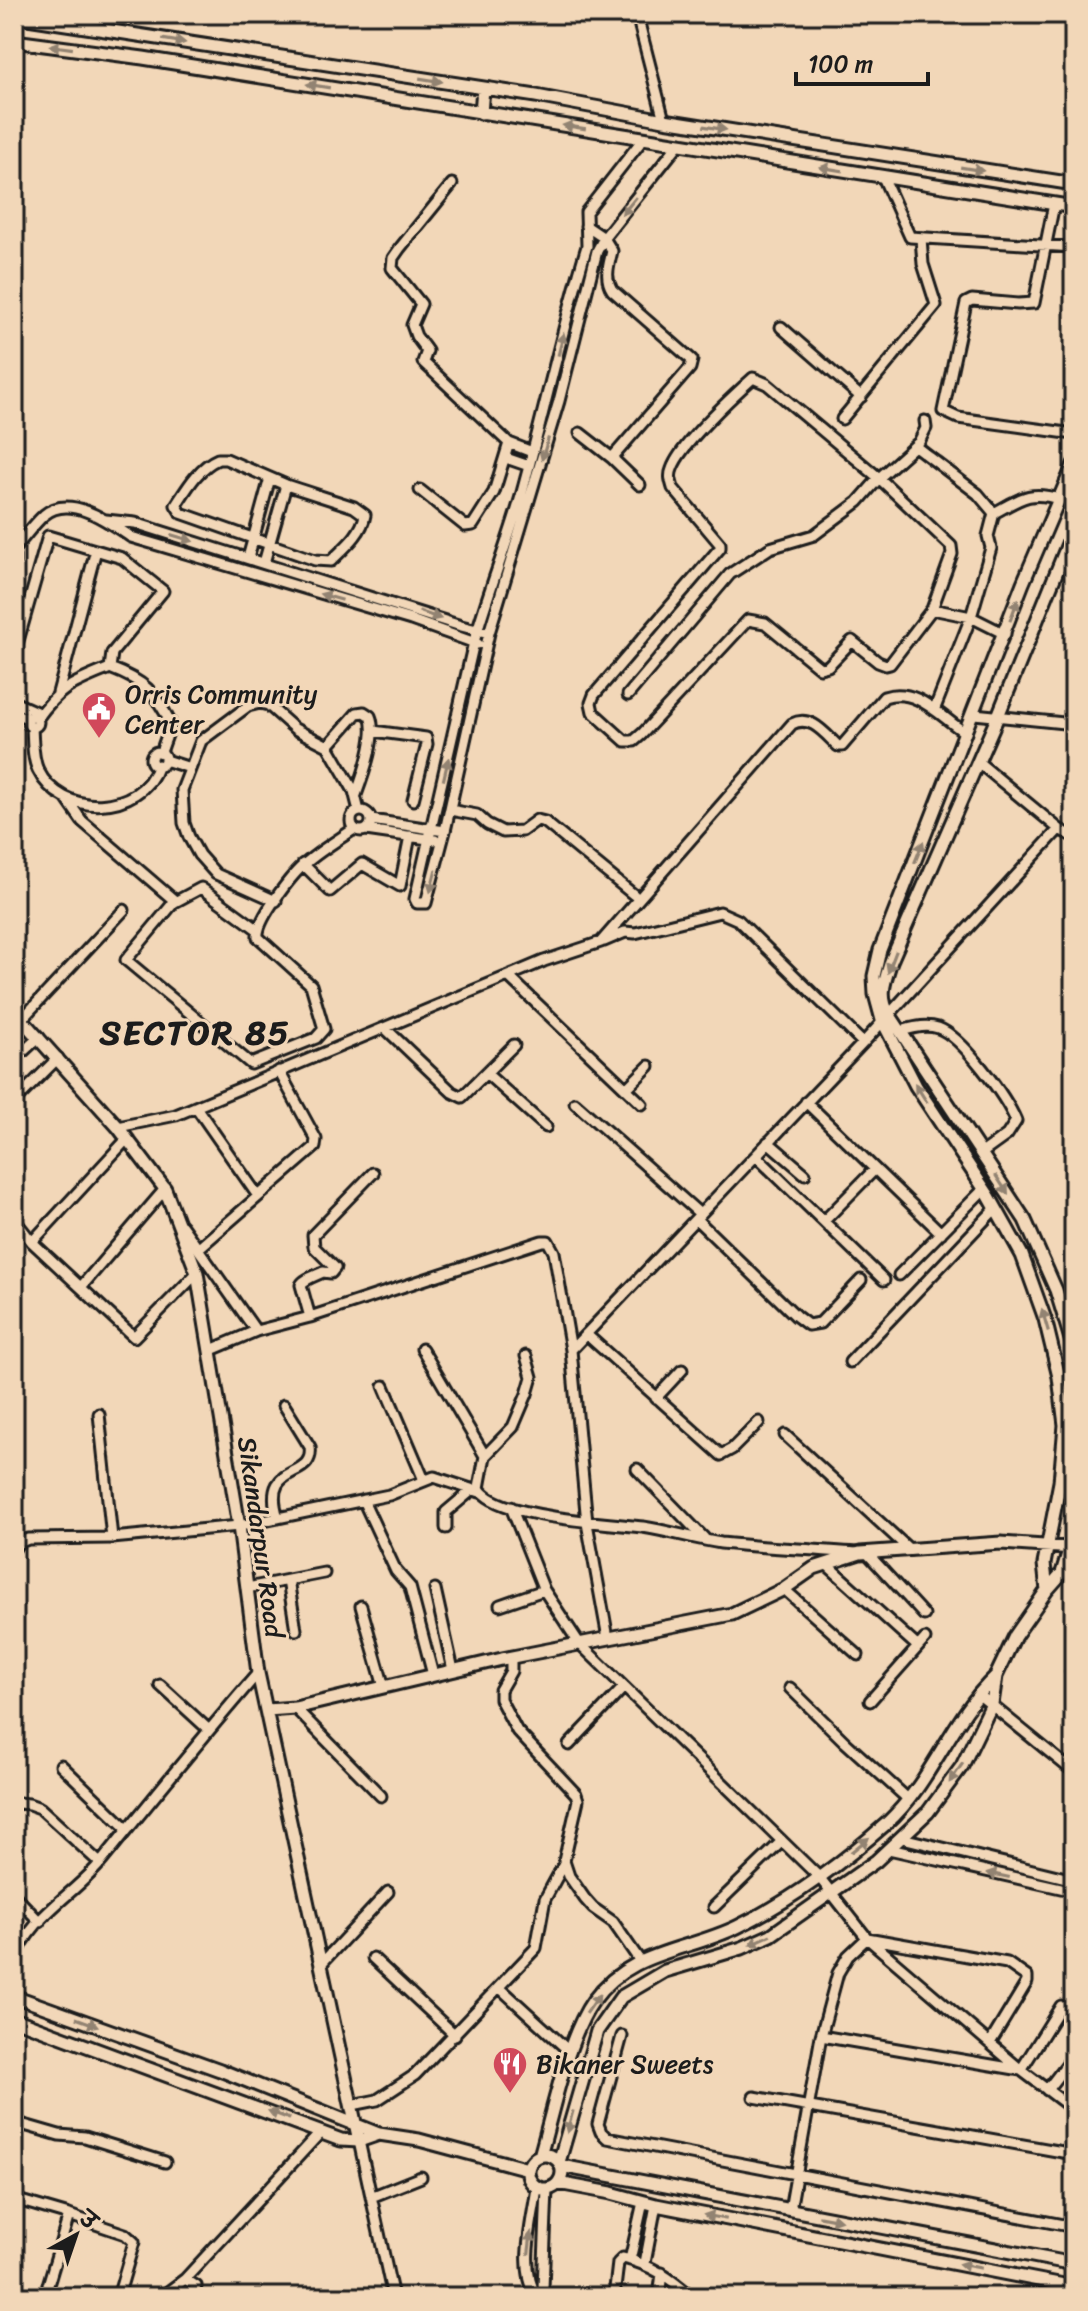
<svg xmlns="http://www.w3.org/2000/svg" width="1088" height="2311" viewBox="0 0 1088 2311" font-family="Sriracha,'Playpen Sans Deva',sans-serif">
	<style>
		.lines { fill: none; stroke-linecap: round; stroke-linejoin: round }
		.minor-casing { stroke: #1c1c1c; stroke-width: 15 }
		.tertiary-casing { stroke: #1c1c1c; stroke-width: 17 }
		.minor { stroke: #f2d7b8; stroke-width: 9 }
		.tertiary { stroke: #f2d7b8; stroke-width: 11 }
		.oneway { fill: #928372 }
		.labels { text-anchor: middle; stroke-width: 6; stroke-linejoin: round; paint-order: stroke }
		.poi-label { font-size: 26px; fill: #1c1c1c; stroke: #f2d7b8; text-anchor: start }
		.street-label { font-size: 26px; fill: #1c1c1c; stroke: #f2d7b8 }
		.district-label { font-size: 34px; font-weight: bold; letter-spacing: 2px; fill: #1c1c1c; stroke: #f2d7b8 }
	</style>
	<rect width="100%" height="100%" fill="#f2d7b8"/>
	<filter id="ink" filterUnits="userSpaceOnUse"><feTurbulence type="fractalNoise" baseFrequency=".0125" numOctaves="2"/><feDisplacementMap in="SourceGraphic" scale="16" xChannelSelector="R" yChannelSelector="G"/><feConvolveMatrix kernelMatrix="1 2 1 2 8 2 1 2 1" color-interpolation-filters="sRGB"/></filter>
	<g filter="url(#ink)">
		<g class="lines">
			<defs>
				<path id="minor" d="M640,27L664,120
					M883,177L910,237L1074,247
					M452,184L400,248L393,258L392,268L421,304L412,325L416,336L427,351L423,362L509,443L532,452
					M1054,204L1034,303L1018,304L972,300L966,303L943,411L958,418L1074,434
					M586,226L604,238L612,251C609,265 604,277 612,290L692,360L690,368L612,458L640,485
					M781,327L861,397
					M753,378L767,384L879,478L951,546L952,554L932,609L890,664L886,665L878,662L852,641L828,666L820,668L765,623L748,620L642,734L634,741H625L593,712L591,703L594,695L720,548V544L673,488C671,481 669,476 672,469C680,445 733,396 753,378Z
					M842,419L936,305L923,264L921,238
					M580,433L612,458
					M915,446L978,494L994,513L988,536L991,548L971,617L935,708
					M506,458L529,466
					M218,459H226L286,485L354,507L365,515C362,534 344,548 331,561L315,560L181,513L176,505C187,488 199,467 218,459Z
					M420,490L465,526L473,525L494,492L509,443
					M994,513C1020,499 1029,490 1059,499
					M106,520L135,523L461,626L489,633L445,831L426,903H417L415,899L474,642C488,592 507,545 521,496C544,413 562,328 587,246L586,212L643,139
					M14,549C24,538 33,525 44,515C70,493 109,522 131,537L411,620L478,644
					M14,556V563
					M248,558L270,478
					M264,563L286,485
					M932,609L971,617L1005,634
					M489,633L559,401L597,251L604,238L678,145
					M14,655L48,536L122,558L163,591L112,653L110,668C144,681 155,691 171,724L161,752
					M58,693L96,550
					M628,695L730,574L770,548L814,535L858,502L879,478L919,442L926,428L925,421
					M14,702L41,714
					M14,714L29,718
					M974,714L1074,724
					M28 722a5 5 0 1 1 10 0a5 5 0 1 1-10 0Z
					M37,719C61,686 74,683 110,668
					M32,727C33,741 32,757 38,770C61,818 141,816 158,765
					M373,731L426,738L427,744L413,800
					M328,746L357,713L364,712L370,716C378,735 363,776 356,795
					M151 759a7 7 0 1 1 14 0a7 7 0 1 1-14 0Z
					M165,760L190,768
					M978,762L1059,829
					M66,798L82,821L175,901L126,960L251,1064L316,1038L324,1029L311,985L258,937C256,920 293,873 306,863C321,850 338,840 354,829
					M450,810L477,815L487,824L503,832L522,831L537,820L545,822L634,895
					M351 821a10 10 0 1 1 20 0a10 10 0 1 1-20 0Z
					M371,820L445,831
					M366,830L435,840
					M303,864L330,891L362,864L400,886L410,836
					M276,901L216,874L199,855L189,837L184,823L182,790L201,741L248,706L260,703L268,705L295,729L328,746L354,791L359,811
					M173,903L201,888L257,929
					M604,941L625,932L635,933L720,912L738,920L863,1043
					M508,976L642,1104
					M22,1019L124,910
					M386,1029L452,1092L462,1097L514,1045
					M900,1031C913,1028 925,1024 938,1028C962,1036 1006,1097 1016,1121L1007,1135L982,1153
					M14,1060L39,1037
					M487,1074L546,1127
					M626,1089L649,1066
					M14,1102L58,1058
					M806,1102L941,1233
					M575,1103L700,1214
					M196,1107L258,1196
					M118,1127L176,1115L544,961L601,942L792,724C811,714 825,734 838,746H842L884,697C918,686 941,718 966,733
					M768,1142L805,1174
					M756,1156L884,1280
					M14,1219L32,1242L134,1337L197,1273
					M696,1219L796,1316L808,1325L820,1323L861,1280
					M824,1221L875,1169
					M182,1226L256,1331
					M32,1242L127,1139
					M199,1248L315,1147L316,1139L279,1071
					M899,1275L984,1189
					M81,1287L165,1189
					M310,1317L301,1285C304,1279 317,1275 323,1272L331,1273L335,1268L314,1247L313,1235L373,1173
					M586,1334L721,1455L732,1449L759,1422
					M422,1349L485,1456
					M211,1350L256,1331L310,1317L542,1241H548L554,1252L571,1350L587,1523L608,1638
					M571,1350L863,1043L1059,829L1074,837
					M526,1356L532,1377L527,1394L513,1427L485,1456L479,1488C496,1518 609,1523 643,1527C669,1531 695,1539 721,1543C766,1548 811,1549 856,1553
					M850,1362L996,1208
					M384,1386L424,1480
					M656,1398L682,1370
					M99,1414L112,1538
					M785,1435L910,1550
					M637,1469L704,1538
					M363,1500L396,1571L410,1587L433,1675
					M511,1507L544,1590L579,1643L819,1877L867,1938L1021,2070L1074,2110
					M278,1518C260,1460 315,1482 310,1447L284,1405
					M446,1528V1512L472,1490
					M14,1549L18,1543L28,1539L112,1538L239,1526L389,1495L434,1477L480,1492
					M867,1553L924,1615
					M826,1564L917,1646
					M288,1580L296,1630
					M247,1588L324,1573
					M435,1589L453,1670
					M784,1589L858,1655
					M500,1605L544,1590
					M361,1606L384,1687
					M511,1657V1671L500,1690V1699L517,1731L576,1794L578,1800L564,1861L569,1876L585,1899L593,1908L613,1922L640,1961
					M1071,1672L1074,1669
					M160,1685L209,1730
					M790,1688L845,1742L909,1800
					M978,1694L1074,1772
					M870,1701L925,1639
					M295,1708L381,1796
					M569,1745L624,1687
					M61,1765L126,1828
					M14,1806L18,1803L29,1804L40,1808L100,1863
					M902,1838L1074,1880
					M889,1849L1074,1891
					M14,1895L40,1922
					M714,1907L781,1842
					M373,1958L455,2035
					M14,1962C27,1919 75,1894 102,1861C153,1798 204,1735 258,1673
					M321,1964L388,1892
					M499,1987L570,2052
					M622,2036L598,2124L601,2132L607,2138L1074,2227
					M821,2036L1021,2070L1061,2006
					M1047,2090L1074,2055
					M754,2097L1074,2154
					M352,2105L377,2100L415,2075L536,1948L545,1899L564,1864
					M14,2122L59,2135L85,2137L165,2162
					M359,2141L393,2297
					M371,2197L421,2177
					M14,2199L69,2215
					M790,2210L821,2036L838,1973L848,1956L867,1938L1007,1963L1027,1977V1982L990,2043
					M630,2260L643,2202
					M645,2263L656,2205
					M185,2279L196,2286L193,2297
					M48,2285L69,2215L125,2234L134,2242L118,2297
					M161,2297L185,2279L321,2132
					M537,2297C518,2267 533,2221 537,2187
					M540,2297L543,2288L547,2189
					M614,2297L618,2263L623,2258C652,2265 670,2278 692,2297
					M659,2297L662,2273
					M1056,2297L1068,2286"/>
				<path id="tertiary" d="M14,16L536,96L664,120L1074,184
					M14,41L143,58L1074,207
					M481,113L483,88
					M1074,529L998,716L891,961C885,980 878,996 889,1014L1025,1220L1056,1290L1074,1349
					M14,1011L118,1127L165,1189L197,1273L239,1526L258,1673L359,2141
					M1047,1590L1044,1564L1060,1482L1065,1425L1059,1377L1045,1319L1022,1255L1007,1228L989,1196L916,1086L882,1020L875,994L874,976L880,950L1023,583L1074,464
					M267,1710L295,1708L502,1659L732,1614L784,1589L814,1568L860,1553L1001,1543L1074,1548
					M14,1996L220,2070L379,2134L419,2140L528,2169
					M14,2019L341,2140L359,2141L379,2134
					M528 2172a17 17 0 1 1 34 0a17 17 0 1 1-34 0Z
					M540,2156C553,2111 567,2038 593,2001C630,1950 685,1952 737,1927C791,1901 842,1863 887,1823C932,1782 951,1719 995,1677
					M559,2162L597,2031L621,1997L665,1971L742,1948L771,1935L876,1861L928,1812L962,1766L992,1704L996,1676L1015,1636L1047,1590L1062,1573L1074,1534
					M561,2166L1074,2264
					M558,2183L611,2193L656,2205L1074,2287"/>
			</defs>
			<!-- minor casing -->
			<use href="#minor" class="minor-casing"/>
			<!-- tertiary casing -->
			<use href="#tertiary" class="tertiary-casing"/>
			<!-- minor -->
			<use href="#minor" class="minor"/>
			<!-- tertiary -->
			<use href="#tertiary" class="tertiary"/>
		</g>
		<!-- one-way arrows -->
		<defs><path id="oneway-solid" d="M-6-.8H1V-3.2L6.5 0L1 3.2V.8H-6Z" transform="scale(2)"/></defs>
		<g class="oneway">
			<use href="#oneway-solid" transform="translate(174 41) rotate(9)"/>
			<use href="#oneway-solid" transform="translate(61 47) rotate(-172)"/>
			<use href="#oneway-solid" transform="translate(431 80) rotate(9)"/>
			<use href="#oneway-solid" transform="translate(318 86) rotate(-171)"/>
			<use href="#oneway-solid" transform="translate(574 127) rotate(-171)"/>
			<use href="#oneway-solid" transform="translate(715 128) rotate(9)"/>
			<use href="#oneway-solid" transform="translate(831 169) rotate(-171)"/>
			<use href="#oneway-solid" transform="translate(972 169) rotate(9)"/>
			<use href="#oneway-solid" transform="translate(629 206) rotate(129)"/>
			<use href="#oneway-solid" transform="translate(561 344) rotate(-76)"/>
			<use href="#oneway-solid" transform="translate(545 449) rotate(107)"/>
			<use href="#oneway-solid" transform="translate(182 538) rotate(17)"/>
			<use href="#oneway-solid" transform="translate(331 597) rotate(-164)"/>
			<use href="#oneway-solid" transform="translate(1014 610) rotate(-70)"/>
			<use href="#oneway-solid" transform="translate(430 615) rotate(19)"/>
			<use href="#oneway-solid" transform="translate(446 769) rotate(-77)"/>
			<use href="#oneway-solid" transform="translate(919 852) rotate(-68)"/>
			<use href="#oneway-solid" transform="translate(433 881) rotate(104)"/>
			<use href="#oneway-solid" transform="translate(892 962) rotate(111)"/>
			<use href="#oneway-solid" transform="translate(921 1093) rotate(-122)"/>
			<use href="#oneway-solid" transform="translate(1002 1185) rotate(57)"/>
			<use href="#oneway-solid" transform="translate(1045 1320) rotate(-106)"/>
			<use href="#oneway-solid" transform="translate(956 1773) rotate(125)"/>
			<use href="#oneway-solid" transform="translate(860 1845) rotate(-39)"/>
			<use href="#oneway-solid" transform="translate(998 1875) rotate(-168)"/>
			<use href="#oneway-solid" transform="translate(760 1940) rotate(155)"/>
			<use href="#oneway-solid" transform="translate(593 2004) rotate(-55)"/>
			<use href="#oneway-solid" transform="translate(87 2022) rotate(20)"/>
			<use href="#oneway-solid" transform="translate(279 2115) rotate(-159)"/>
			<use href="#oneway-solid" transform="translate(570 2122) rotate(105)"/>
			<use href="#oneway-solid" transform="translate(715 2217) rotate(-169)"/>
			<use href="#oneway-solid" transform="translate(830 2218) rotate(11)"/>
			<use href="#oneway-solid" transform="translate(530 2243) rotate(-83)"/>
			<use href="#oneway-solid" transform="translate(970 2266) rotate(-169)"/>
		</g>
	</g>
	<!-- icons -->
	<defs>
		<symbol id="civic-pin" viewBox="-11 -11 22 30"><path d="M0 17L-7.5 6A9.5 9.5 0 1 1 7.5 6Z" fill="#d1495b" stroke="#f2d7b8"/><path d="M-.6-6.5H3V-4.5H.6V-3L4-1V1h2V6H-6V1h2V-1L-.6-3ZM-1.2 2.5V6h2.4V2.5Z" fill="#fff"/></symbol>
		<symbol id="restaurant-pin" viewBox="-11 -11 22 30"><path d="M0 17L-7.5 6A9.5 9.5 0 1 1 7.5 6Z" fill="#d1495b" stroke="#f2d7b8"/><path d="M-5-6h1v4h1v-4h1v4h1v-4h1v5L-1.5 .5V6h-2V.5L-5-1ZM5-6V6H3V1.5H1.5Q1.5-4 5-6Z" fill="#fff"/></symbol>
	</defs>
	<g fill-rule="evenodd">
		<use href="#civic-pin" x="79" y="689" width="40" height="54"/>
		<use href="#restaurant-pin" x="490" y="2044" width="40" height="54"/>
	</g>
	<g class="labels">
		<!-- poi labels -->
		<g class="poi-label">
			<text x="125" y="703">Orris Community<tspan x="125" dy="30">Center</tspan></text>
			<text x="536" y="2073">Bikaner Sweets</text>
		</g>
		<!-- street labels -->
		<g class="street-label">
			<text transform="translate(261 1537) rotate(82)" y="9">Sikandarpur Road</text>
		</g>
		<!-- district labels -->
		<g class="district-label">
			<text x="195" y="1044">SECTOR 85</text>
		</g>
	</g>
	<!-- margin -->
	<rect width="1088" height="2311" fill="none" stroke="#f2d7b8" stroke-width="48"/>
	<rect x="24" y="24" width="1040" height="2263" fill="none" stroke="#1c1c1c" stroke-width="3" filter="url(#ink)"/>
	<!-- north arrow -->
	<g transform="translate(76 2235) rotate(40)" stroke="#f2d7b8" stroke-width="6" paint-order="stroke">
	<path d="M0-6L14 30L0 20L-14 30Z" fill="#1c1c1c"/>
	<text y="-12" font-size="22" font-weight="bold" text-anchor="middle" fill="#1c1c1c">उ</text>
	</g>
	<!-- scale -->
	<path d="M796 72v12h132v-12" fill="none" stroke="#1c1c1c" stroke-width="4"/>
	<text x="808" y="72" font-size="24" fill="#1c1c1c" stroke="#f2d7b8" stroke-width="6" paint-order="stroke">100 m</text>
</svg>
